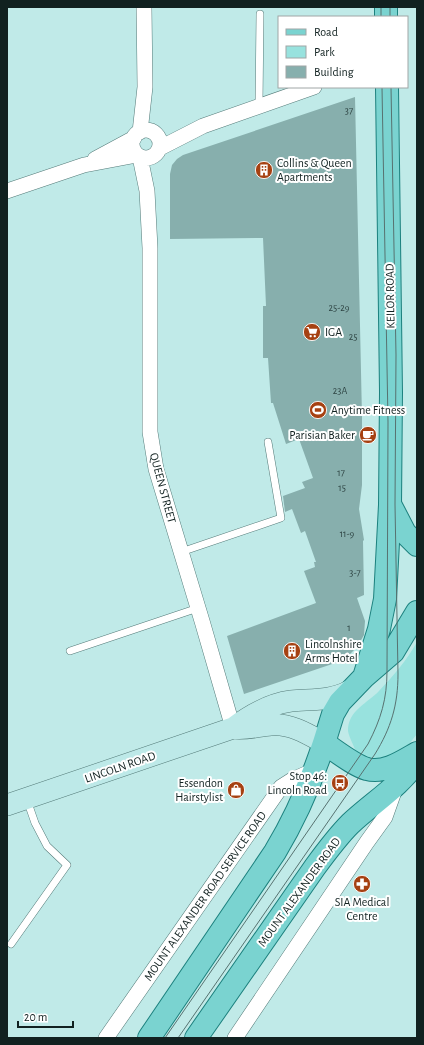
<svg xmlns="http://www.w3.org/2000/svg" width="424" height="1045" viewBox="0 0 424 1045" font-family="'Alegreya Sans',sans-serif">
	<style>
		.green { fill: #98e2de }
		.building { fill: #87afad }
		.lines { fill: none; stroke-linecap: round; stroke-linejoin: round }
		.lane-casing { stroke: #547b79; stroke-width: 8 }
		.street-casing { stroke: #547b79; stroke-width: 16 }
		.secondary-casing { stroke: #547b79; stroke-width: 22 }
		.primary-casing { stroke: #1c817e; stroke-width: 24 }
		.lane { stroke: #fff; stroke-width: 7 }
		.street { stroke: #fff; stroke-width: 15 }
		.secondary { stroke: #bde9e8; stroke-width: 21 }
		.primary { stroke: #7ad3d0; stroke-width: 22 }
		.tram { stroke: #577270; stroke-width: 1 }
		.labels { text-anchor: middle; stroke-width: 4; stroke-linejoin: round; paint-order: stroke }
		.number-label { font-size: 10px; fill: #2e4443 }
		.poi-label { font-size: 12px; fill: #112120; stroke: #fff; text-anchor: start }
		.street-label { font-size: 12px; fill: #112120; stroke: #fff }
	</style>
	<rect width="100%" height="100%" fill="#c0eae8"/>
	<!-- green -->
	<path class="green" d="M417,642V734L405,749L377,762L356,752C354,746 349,737 348,731C348,710 368,703 379,691C394,675 407,660 417,642Z"/>
	<!-- building -->
	<path class="building" d="M355,97L362,417V485L359,509L364,540L363,541L364,595L357,598L365,621L364,635L357,647L348,656L341,661L244,694L227,636L316,603L304,571L315,567L314,562H316L305,531L301,533L292,509L285,512L283,496L305,488L302,482L313,478L299,439L286,444L273,403H271L268,358H263V306H266L263,238L170,239V174L172,165L177,159L183,155Z"/>
	<g class="lines">
		<defs>
			<path id="lane" d="M259,105L260,14
				M181,552L281,518L268,442
				M70,651L198,608
				M11,944L67,865L47,846L35,823L27,800"/>
			<path id="street" d="M132 144a14 14 0 1 1 28 0a14 14 0 1 1-28 0Z
				M140,132L145,87L144,7
				M160,148L203,126L314,87
				M140,157L147,191L150,248V432L156,469L202,621L233,728
				M95,159L134,138
				M7,191L84,165L137,155
				M106,1038L281,787L292,780L315,770
				M235,1038L367,842L385,817L396,786"/>
			<path id="secondary" d="M233,728C246,730 258,726 271,725C290,723 308,734 324,743
				M7,805L233,728C250,715 269,704 291,701C311,699 331,701 349,691"/>
			<path id="primary" d="M386,7V17
				M391,506L405,533L417,545
				M417,612L393,652L364,677L340,702L333,714L324,743C336,751 355,766 367,769C384,774 403,761 417,753
				M364,677L379,629L385,599L390,505L391,392L387,87
				M149,1038L275,852C296,817 311,783 324,743
				M196,1038L315,867C326,852 337,837 350,824C373,802 400,787 417,760"/>
		</defs>
		<!-- lane casing -->
		<use href="#lane" class="lane-casing"/>
		<!-- street casing -->
		<use href="#street" class="street-casing"/>
		<!-- secondary casing -->
		<use href="#secondary" class="secondary-casing"/>
		<!-- primary casing -->
		<use href="#primary" class="primary-casing"/>
		<!-- lane -->
		<use href="#lane" class="lane"/>
		<!-- street -->
		<use href="#street" class="street"/>
		<!-- secondary -->
		<use href="#secondary" class="secondary"/>
		<!-- primary -->
		<use href="#primary" class="primary"/>
		<!-- tram -->
		<path class="tram" d="M381,7V17
			M390,7V17
			M165,1038L368,744C381,719 387,699 387,671L388,422L382,87
			M178,1038L375,754C391,728 398,705 398,674L395,504L396,355L391,87"/>
	</g>
	<!-- icons -->
	<defs>
		<symbol id="building-disc" viewBox="-11 -11 22 22"><circle r="9.5" fill="#a64112" stroke="#fff"/><path d="M-4-6H4V6H1V3H-1V6H-4ZM-2.5-4.3h1.7v1.8h-1.7ZM.8-4.3h1.7v1.8H.8ZM-2.5-1h1.7V.8h-1.7ZM.8-1h1.7V.8H.8Z" fill="#fff"/></symbol>
		<symbol id="supermarket-disc" viewBox="-11 -11 22 22"><circle r="9.5" fill="#a64112" stroke="#fff"/><path d="M-6-5.5h2.5l.6 2H6L4.5 2H-2.5L-4.4-4H-6ZM-1.5 3.2a1.3 1.3 0 1 0 .1 0ZM3 3.2a1.3 1.3 0 1 0 .1 0Z" fill="#fff"/></symbol>
		<symbol id="stadium-disc" viewBox="-11 -11 22 22"><circle r="9.5" fill="#a64112" stroke="#fff"/><path d="M0-5a6.5 5 0 1 0 0 10a6.5 5 0 1 0 0-10ZM-3.5-1.8h7v3.6h-7Z" fill="#fff"/></symbol>
		<symbol id="cafe-disc" viewBox="-11 -11 22 22"><circle r="9.5" fill="#a64112" stroke="#fff"/><path d="M-5.5-4.5H6V0H3Q3 3.5 0 3.5H-2.5Q-5.5 3.5-5.5 0ZM3-3.2v2h1.7v-2ZM-6 4.5H4V6H-6Z" fill="#fff"/></symbol>
		<symbol id="bus-disc" viewBox="-11 -11 22 22"><circle r="9.5" fill="#a64112" stroke="#fff"/><path d="M-5-6H5V4H4V6H2V4H-2V6H-4V4H-5ZM-3.5-4V0h7V-4ZM-3.5 1.2v1.5H-2V1.2ZM2 1.2v1.5H3.5V1.2Z" fill="#fff"/></symbol>
		<symbol id="shop-disc" viewBox="-11 -11 22 22"><circle r="9.5" fill="#a64112" stroke="#fff"/><path d="M-5-2.5h2.3a2.7 3.5 0 0 1 5.4 0H5L5.5 6h-11ZM-1.5-2.5h3a1.5 2.3 0 0 0-3 0Z" fill="#fff"/></symbol>
		<symbol id="pharmacy-disc" viewBox="-11 -11 22 22"><circle r="9.5" fill="#a64112" stroke="#fff"/><path d="M-2-6h4v4h4v4h-4v4h-4v-4h-4v-4h4Z" fill="#fff"/></symbol>
	</defs>
	<g fill-rule="evenodd">
		<use href="#building-disc" x="254" y="160" width="20" height="20"/>
		<use href="#supermarket-disc" x="302" y="322" width="20" height="20"/>
		<use href="#stadium-disc" x="308" y="400" width="20" height="20"/>
		<use href="#cafe-disc" x="358" y="425" width="20" height="20"/>
		<use href="#building-disc" x="282" y="641" width="20" height="20"/>
		<use href="#bus-disc" x="330" y="773" width="20" height="20"/>
		<use href="#shop-disc" x="226" y="780" width="20" height="20"/>
		<use href="#pharmacy-disc" x="352" y="874" width="20" height="20"/>
	</g>
	<g class="labels">
		<!-- number labels -->
		<g class="number-label">
			<text x="349" y="114">37</text>
			<text x="339" y="311">25-29</text>
			<text x="353" y="340">25</text>
			<text x="340" y="394">23A</text>
			<text x="341" y="476">17</text>
			<text x="342" y="491">15</text>
			<text x="347" y="537">11-9</text>
			<text x="355" y="576">3-7</text>
			<text x="349" y="631">1</text>
		</g>
		<!-- poi labels -->
		<g class="poi-label">
			<text x="277" y="167">Collins &amp; Queen<tspan x="277" dy="14">Apartments</tspan></text>
			<text x="325" y="336">IGA</text>
			<text x="331" y="414">Anytime Fitness</text>
			<text x="355" y="439" text-anchor="end">Parisian Baker</text>
			<text x="305" y="648">Lincolnshire<tspan x="305" dy="14">Arms Hotel</tspan></text>
			<text x="327" y="780" text-anchor="end">Stop 46:<tspan x="327" dy="14">Lincoln Road</tspan></text>
			<text x="223" y="787" text-anchor="end">Essendon<tspan x="223" dy="14">Hairstylist</tspan></text>
			<text x="362" y="906" text-anchor="middle">SIA Medical<tspan x="362" dy="14">Centre</tspan></text>
		</g>
		<!-- street labels -->
		<g class="street-label">
			<text transform="translate(390 296) rotate(-91)" y="4">KEILOR ROAD</text>
			<text transform="translate(163 488) rotate(75)" y="4">QUEEN STREET</text>
			<text transform="translate(120 767) rotate(-19)" y="4">LINCOLN ROAD</text>
			<text transform="translate(299 892) rotate(-54)" y="4">MOUNT ALEXANDER ROAD</text>
			<text transform="translate(205 896) rotate(-55)" y="4">MOUNT ALEXANDER ROAD SERVICE ROAD</text>
		</g>
	</g>
	<!-- border -->
	<rect width="424" height="1045" fill="none" stroke="#112120" stroke-width="16"/>
	<!-- legend -->
	<rect x="278" y="16" width="130" height="72" fill="#ffffff" stroke="#a0a6a6"/>
	<rect x="286" y="29" width="20" height="6" fill="#7ad3d0" stroke="#a0a6a6"/>
	<text x="314" y="36" font-size="12" fill="#112120">Road</text>
	<rect x="286" y="46" width="20" height="12" fill="#98e2de" stroke="#a0a6a6"/>
	<text x="314" y="56" font-size="12" fill="#112120">Park</text>
	<rect x="286" y="66" width="20" height="12" fill="#87afad" stroke="#a0a6a6"/>
	<text x="314" y="76" font-size="12" fill="#112120">Building</text>
	<!-- scale -->
	<path d="M18 1021v6h55v-6" fill="none" stroke="#112120" stroke-width="2"/>
	<text x="24" y="1021" font-size="12" fill="#112120" stroke="#ffffff" stroke-width="3" paint-order="stroke">20 m</text>
</svg>
